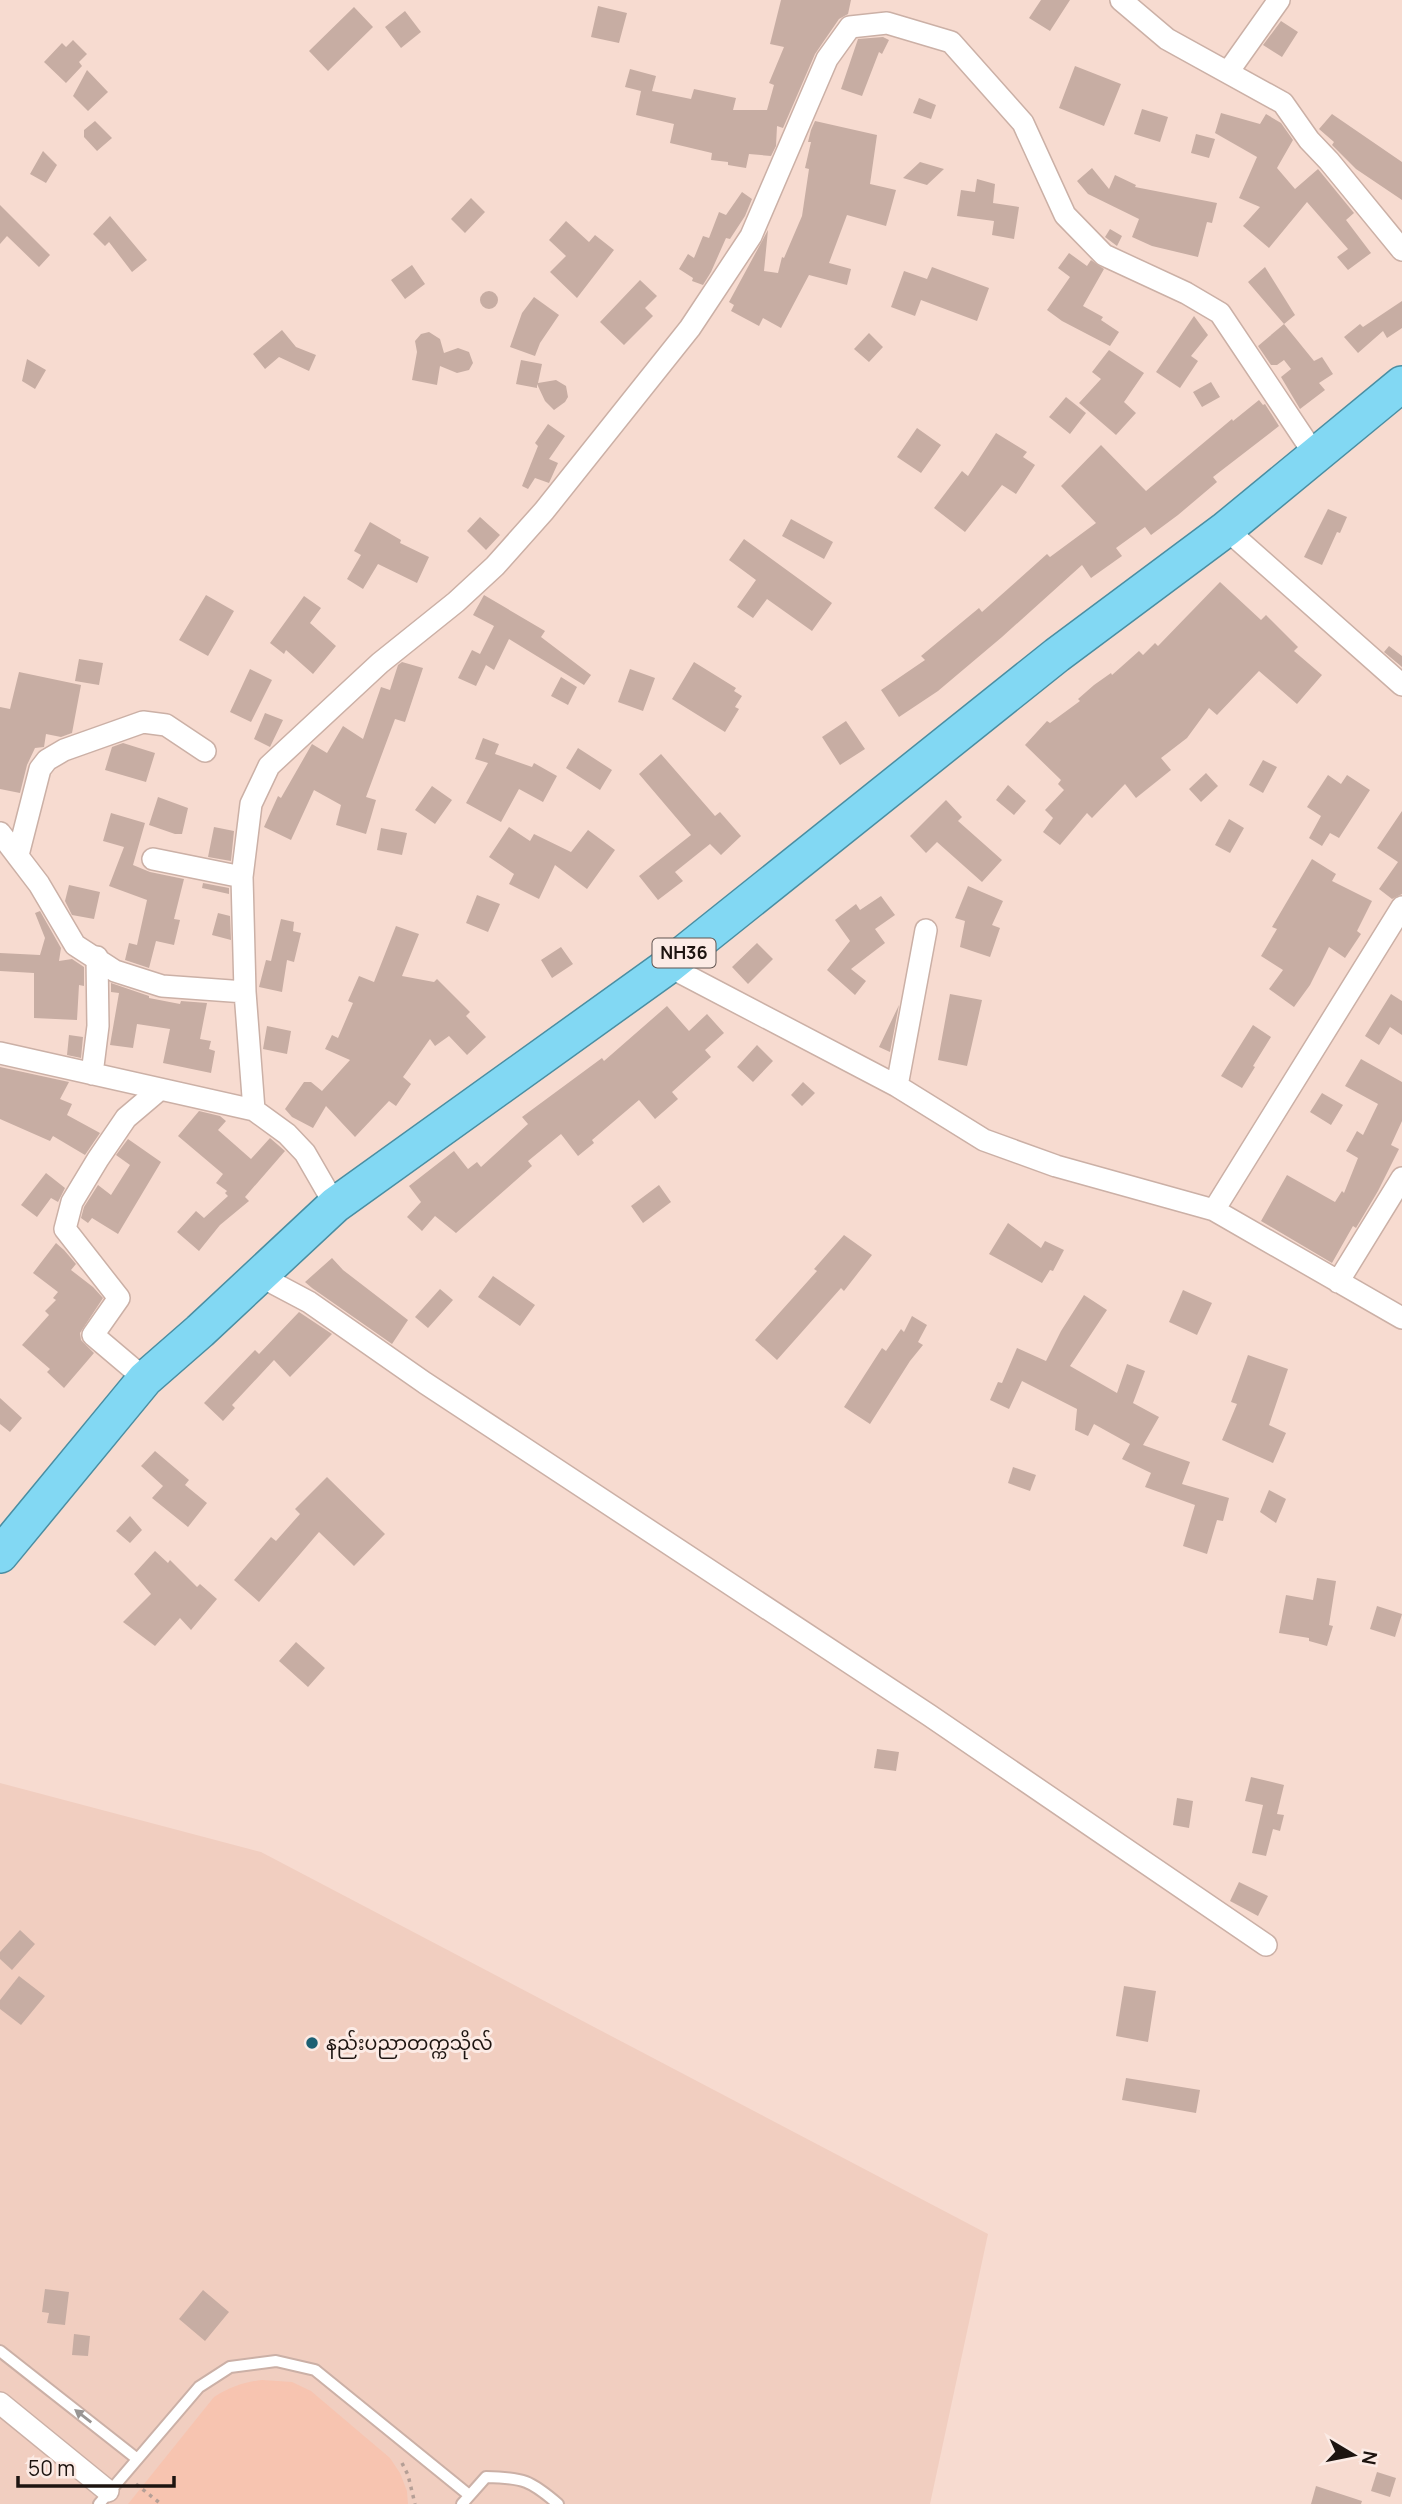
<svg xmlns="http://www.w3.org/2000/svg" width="1402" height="2504" viewBox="0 0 1402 2504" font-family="Manrope,'Noto Sans Myanmar',sans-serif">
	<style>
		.built { fill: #f1cec0 }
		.green { fill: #f7c4b0 }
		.building { fill: #c7ada3 }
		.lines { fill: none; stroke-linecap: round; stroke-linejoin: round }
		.service-casing { stroke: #cbb0a6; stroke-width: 14 }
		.minor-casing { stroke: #cbb0a6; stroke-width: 24 }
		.trunk-casing { stroke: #4a8ea2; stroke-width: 38 }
		.path { stroke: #b59f96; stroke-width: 3.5; stroke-dasharray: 3.5 5; stroke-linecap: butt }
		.service { stroke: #fff; stroke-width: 10 }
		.minor { stroke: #fff; stroke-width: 21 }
		.trunk { stroke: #82d8f3; stroke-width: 35 }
		.oneway { fill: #999593 }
		.poi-dot { fill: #1d6073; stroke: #fcebe5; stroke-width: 2.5 }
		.labels { text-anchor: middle; stroke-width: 6; stroke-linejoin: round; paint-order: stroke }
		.shield { fill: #fcebe5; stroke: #605450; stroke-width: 2 }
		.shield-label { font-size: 18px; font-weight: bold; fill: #1d1410 }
		.poi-label { font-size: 19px; fill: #1d1410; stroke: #fcebe5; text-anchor: start }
	</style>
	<rect width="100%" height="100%" fill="#f7dbd0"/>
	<!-- built -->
	<path class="built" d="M0,1783L261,1852L988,2234L930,2504H0Z"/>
	<!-- green -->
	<path class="green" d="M262,2380L292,2382L311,2391L390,2458L400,2473L407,2491L408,2504H128L214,2397C230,2387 244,2382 262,2380Z"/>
	<!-- building -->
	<path class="building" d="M781,0H851L848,14L839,19L815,54L783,128L777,126L776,146L771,156L749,154L746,168L728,165V162L711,160L712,153L670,143L674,124L636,115L641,91L625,87L630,69L656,76L652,91L691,99L694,89L736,98L733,110H767L774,85L769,83L784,47L770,44Z
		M1041,0H1070L1050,31L1029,18Z
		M598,6L627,13L619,43L591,37Z
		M354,7L373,27L328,71L309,51Z
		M405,11L421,32L401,48L385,27Z
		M1281,21L1298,32L1282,57L1263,45Z
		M883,37L889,40L882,54L879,52L862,96L841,89L858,39Z
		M73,40L87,54L79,62L82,66L66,83L44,62L62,43L66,47Z
		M1075,66L1121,84L1104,126L1059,108Z
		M87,70L108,92L88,111L73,96Z
		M919,98L936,105L931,119L913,113Z
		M1142,109L1168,117L1160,142L1134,134Z
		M1221,113L1260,124L1266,114L1281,123L1293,140L1277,168L1295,189L1318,169L1354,213L1346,220L1371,253L1348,270L1337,257L1348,249L1307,202L1269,248L1243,226L1260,207L1239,198L1257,157L1215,133Z
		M1332,114L1402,162V200L1356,169L1332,145L1334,142L1319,129Z
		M95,121L112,138L97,151L84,137V130Z
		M815,121L877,135L870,184L896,190L886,226L847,215L829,263L851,269L847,285L809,275L781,328L763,318L759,326L731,311L734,305L729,302L768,230L764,271L778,273L782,257L784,258L802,216L809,169L805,168L811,142H808L811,130Z
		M1196,134L1215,139L1209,158L1191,153Z
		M43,151L57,165L46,183L30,174Z
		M920,162L944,169L927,185L903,178Z
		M1092,168L1109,189L1115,175L1136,185L1135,187L1217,203L1212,223L1207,222L1198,257L1152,246L1132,237L1139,219L1088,194L1077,181Z
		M977,179L995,184L993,203L1019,207L1014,239L992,235L994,221L957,216L961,190L975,192Z
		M742,192L752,199L745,216L730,239L726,238L711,272L703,285L692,281L693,278L679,269L688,254L694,258L703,236L709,238L719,212L726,215Z
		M471,198L485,212L465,233L451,219Z
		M0,205L50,255L39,267L7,236L0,244Z
		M110,216L147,260L132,272L109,242L105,246L93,234Z
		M566,221L589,242L595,235L614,250L577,298L550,272L566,256L549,240Z
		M1110,229L1122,236L1117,246L1105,237Z
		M1069,253L1087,266L1091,260L1104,269L1083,306L1103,317L1101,320L1119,332L1110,346L1062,321L1047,310L1070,277L1058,268Z
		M412,265L425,284L405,299L391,280Z
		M932,267L989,288L977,321L921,300L915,316L891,307L904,271L927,279Z
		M1265,267L1295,315L1284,324L1248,282Z
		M640,280L657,296L645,308L653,316L624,345L600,322Z
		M480 300a9 9 0 1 1 18 0a9 9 0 1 1-18 0Z
		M534,297L559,315L540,343L535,356L510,347L522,313Z
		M1402,301V328L1387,338L1383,331L1358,353L1344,337L1360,324L1363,327Z
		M1194,316L1208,335L1191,356L1198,361L1180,388L1156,372Z
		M1284,324L1314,361L1322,357L1333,374L1319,383L1325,390L1300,409L1281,377L1291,369L1284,360L1277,365H1271L1258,346Z
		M282,330L296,347L316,355L309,371L279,357L265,369L253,354Z
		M429,332L440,339L444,353L458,348L469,352L473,363L469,370L457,373L440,366L437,385L412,380L417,352L415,341L421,334Z
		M869,333L883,347L869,362L854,349Z
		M1109,350L1144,373L1124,402L1136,413L1116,435L1079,403L1101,379L1092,372Z
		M27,359L46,370L35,389L22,381Z
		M521,360L542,364L538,383L556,380L566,386L568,397L565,402L554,410L545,401L537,384V388L516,384Z
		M1211,382L1220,397L1202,407L1193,392Z
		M1066,397L1086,413L1070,434L1049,417Z
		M1259,400L1263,405L1265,404L1279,426L1213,477L1217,482L1178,515L1151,535L1145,527L1116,548L1122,556L1091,578L1082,565L1002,637L938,691L899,717L881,690L925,660L921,656L979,608L982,612L1047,554L1050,557L1096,523L1061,486L1101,445L1146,491L1232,419L1233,421Z
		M548,424L565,436L549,459L558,463L549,483L535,478L528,489L522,486L538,446L535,443Z
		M917,428L941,445L921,473L897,457Z
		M996,433L1027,452L1023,457L1035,465L1016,494L1002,485L965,532L934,508L962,471L968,476Z
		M1328,509L1347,517L1340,533L1337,532L1322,565L1304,557Z
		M480,517L500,535L486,550L467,531Z
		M791,519L833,542L824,559L782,536Z
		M370,522L401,540L400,543L429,557L417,583L378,564L363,589L347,579L361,555L354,551Z
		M744,539L832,603L812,631L767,599L753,618L737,607L756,580L729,560Z
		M1220,582L1261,620L1266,615L1298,647L1294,651L1322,675L1297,704L1259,671L1217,715L1209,708L1187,738L1161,758L1171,770L1136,798L1125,784L1092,818L1087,813L1060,845L1043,832L1053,818L1045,810L1064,790L1058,784L1061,780L1025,745L1047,721L1050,723L1080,701L1078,699L1094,685L1111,673L1112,675L1139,651L1143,655L1155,643L1158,646Z
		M206,595L234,611L208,656L179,640Z
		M484,595L545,631L541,637L591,675L584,685L509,639L494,670L486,665L476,686L458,678L472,650L480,654L494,626L473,615Z
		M304,596L321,608L310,623L336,646L313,674L286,650L284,654L270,643Z
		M1389,646L1402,656V667L1384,652Z
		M79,659L103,663L99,685L75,681Z
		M402,662L423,668L405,722L395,719L366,797L376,800L366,834L336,825L341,805L314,790L291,840L264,827L278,796L281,798L312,744L327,753L343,726L363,739L381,687L390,690L398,665Z
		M694,662L736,688L734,691L742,696L735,707L739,709L725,732L672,699Z
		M250,669L272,680L251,722L230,712Z
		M630,669L655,678L643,711L618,702Z
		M19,672L81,685L72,733L61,737L46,734L44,747L35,748L27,765L20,793L0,789V707L10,709Z
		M561,677L577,687L568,705L551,696Z
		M265,713L283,720L270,747L254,739Z
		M846,721L865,749L840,765L822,737Z
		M483,738L499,744L495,754L532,767L534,763L557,776L543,802L519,789L501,822L466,803L488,763L475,759Z
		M123,743L155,753L146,782L105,770L112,747Z
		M578,748L612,770L600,790L566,768Z
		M661,754L715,816L720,812L741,836L721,855L710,844L675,872L683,881L658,900L639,876L691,835L639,774Z
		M1263,760L1277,767L1263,793L1249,785Z
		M1206,773L1218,786L1201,802L1189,789Z
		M1328,775L1341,784L1347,775L1370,790L1339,838L1330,833L1322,846L1309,838L1321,816L1307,807Z
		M1008,785L1026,801L1014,815L996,800Z
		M432,786L452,800L435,824L415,810Z
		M158,797L188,808L182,834H175L149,825Z
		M946,800L962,817L958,821L1002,860L982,882L937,842L926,853L910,836Z
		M1402,811V894L1392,899L1379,889L1398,862L1377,848Z
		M111,813L145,823L133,865L150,872L184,879L174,919L180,920L174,945L156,941L149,968L125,960L129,943L137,945L147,900L109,886L124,847L103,841Z
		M1229,819L1244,828L1230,853L1215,845Z
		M214,827L234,831L231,861L208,857Z
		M509,827L530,841L534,834L571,852L588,830L615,850L587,889L555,865L539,899L509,884L514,874L489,857Z
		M381,828L407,833L402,855L377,850Z
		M1312,859L1336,874L1332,881L1372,901L1357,931L1361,934L1345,958L1329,947L1310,985L1294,1007L1269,989L1283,970L1261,956L1277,929L1272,927Z
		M203,883L229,888V894L202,888Z
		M69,885L100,892L94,919L72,915L65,901Z
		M968,886L1003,901L992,925L1000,928L990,957L960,947L965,921L955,918Z
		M477,895L500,904L488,932L466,923Z
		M881,896L895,915L875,929L885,943L851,969L866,981L855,995L827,970L850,941L835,920L856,904L860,910Z
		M40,911L61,948L59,961L72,959L84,967V986L79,985L77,1020L34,1018V973L0,971V953L40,955L45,938L35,913Z
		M218,913L230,916L231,940L212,935Z
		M281,919L294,922L293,931L301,933L294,962L287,960L282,992L259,987L266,960L271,961Z
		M396,926L419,934L402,976L434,982L437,979L470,1012L466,1016L486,1037L467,1055L449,1036L435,1046L430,1039L403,1077L411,1084L396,1106L389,1101L355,1137L326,1106L313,1128L292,1117L285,1109L304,1082H311L322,1091L350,1060L325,1049L332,1035L338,1038L353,1003L348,1001L359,976L374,982Z
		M757,943L773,959L748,984L732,967Z
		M561,947L573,964L552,978L541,960Z
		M111,983L149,996V998L180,1004L181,1001L207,1003L200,1039L211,1041L209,1049L215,1051L211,1073L163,1063L170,1029L137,1024L133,1048L110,1045L119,993L111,992Z
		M950,994L982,1000L967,1066L938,1060Z
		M1391,994L1402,1001V1035L1390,1027L1379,1045L1365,1036Z
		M899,1005L890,1052L879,1047Z
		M667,1006L689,1031L707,1014L724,1033L705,1050L711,1057L672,1092L678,1099L655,1119L639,1100L592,1140L594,1143L578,1156L561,1134L528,1161L532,1166L456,1233L435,1216L422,1231L407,1217L421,1202L409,1186L454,1151L468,1169L477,1162L481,1167L528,1124L522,1117L602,1058L604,1061Z
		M1253,1025L1271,1037L1253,1066L1255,1067L1242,1088L1221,1076Z
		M267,1026L291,1031L287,1054L263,1049Z
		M69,1035L83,1037L81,1058L67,1055Z
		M757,1045L773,1061L753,1082L737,1067Z
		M1361,1059L1402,1082V1121L1391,1145L1399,1149L1378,1191L1356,1228L1353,1226L1332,1263L1261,1221L1287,1175L1335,1202L1342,1191L1344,1193L1358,1158L1346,1151L1357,1131L1363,1135L1378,1104L1345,1086Z
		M0,1067L69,1082L60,1099L72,1104L67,1115L100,1133L85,1155L53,1136L50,1141L0,1119Z
		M803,1082L815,1093L802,1106L791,1095Z
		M1322,1093L1343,1105L1331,1125L1310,1112Z
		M199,1111L220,1116L226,1121L218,1130L251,1159L270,1138L285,1151L245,1197L249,1201L220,1225L199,1251L177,1232L196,1211L204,1218L228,1196L225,1193L227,1191L216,1183L223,1174L178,1136Z
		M128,1139L161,1162L118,1234L92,1218L88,1223L81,1218L84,1207L98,1185L111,1195L130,1165L116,1155Z
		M46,1173L65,1188L58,1202L51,1198L37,1217L21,1205Z
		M659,1185L671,1202L643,1223L631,1206Z
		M1008,1223L1041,1248L1045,1241L1064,1250L1053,1271L1050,1270L1042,1283L989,1254Z
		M844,1235L872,1255L844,1291L841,1288L777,1360L755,1340L817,1271L814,1269Z
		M56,1243L64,1250L76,1264L71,1270L93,1287L103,1298L80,1333L81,1340L94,1353L64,1388L47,1372L50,1369L22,1345L49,1315L45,1311L56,1300L53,1298L58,1292L33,1273Z
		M332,1258L343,1270L408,1320L392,1344L312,1288L305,1282Z
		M493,1276L535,1305L520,1326L478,1297Z
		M440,1289L453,1300L428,1328L415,1317Z
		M1183,1290L1212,1303L1197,1335L1169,1322Z
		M1084,1295L1107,1310L1070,1366L1117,1393L1127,1364L1145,1371L1133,1403L1159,1417L1143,1445L1190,1462L1182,1484L1229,1498L1223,1521L1217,1520L1207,1554L1183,1546L1195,1505L1145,1487L1151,1473L1122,1459L1130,1444L1094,1424L1088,1436L1075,1430L1077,1409L1022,1381L1009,1409L990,1400L998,1382L1002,1383L1017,1348L1046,1361L1061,1331Z
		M299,1312L332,1334L290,1377L274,1360L232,1405L235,1408L223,1421L204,1403L255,1350L259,1354Z
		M912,1316L927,1325L918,1342L923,1345L910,1361L870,1424L844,1407L882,1348L886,1351L901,1329L904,1332Z
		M1248,1355L1288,1369L1269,1425L1286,1433L1273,1463L1222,1440L1237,1404L1231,1402Z
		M0,1398L22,1418L10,1432L0,1424Z
		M155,1451L189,1480L185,1485L207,1503L188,1527L152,1498L163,1486L141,1466Z
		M1013,1467L1036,1475L1030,1491L1008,1483Z
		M327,1477L385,1534L354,1566L319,1532L259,1602L234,1580L271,1537L276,1541L300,1514L295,1509Z
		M1269,1490L1286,1499L1276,1523L1260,1512Z
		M130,1516L142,1530L130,1543L116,1531Z
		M155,1551L168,1563L170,1560L197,1587L200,1584L217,1599L191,1630L180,1618L155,1646L123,1622L151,1594L134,1574Z
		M1317,1578L1336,1581L1329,1625L1333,1626L1327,1646L1309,1641V1638L1279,1633L1286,1595L1313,1600Z
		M1377,1606L1402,1614L1395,1637L1370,1629Z
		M296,1642L325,1668L308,1687L279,1661Z
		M877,1749L899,1752L896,1771L874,1768Z
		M1251,1777L1284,1785L1277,1814L1284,1815L1280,1831L1273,1829L1266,1856L1252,1853L1263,1805L1245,1801Z
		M1177,1798L1193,1801L1189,1828L1173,1825Z
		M1239,1882L1268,1896L1258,1916L1230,1901Z
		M20,1930L35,1944L12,1970L0,1959V1952Z
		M19,1976L45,1996L21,2025L0,2009V2000Z
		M1124,1986L1156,1991L1148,2042L1116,2036Z
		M1126,2078L1200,2090L1196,2113L1122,2100Z
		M45,2289L69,2292L65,2325L47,2323L49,2313L42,2312Z
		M203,2290L229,2312L205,2341L179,2319Z
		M74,2334L90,2336L88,2356L72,2355Z
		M1377,2472L1396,2478L1390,2497L1371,2491Z
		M1316,2486L1362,2501L1361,2504H1311Z"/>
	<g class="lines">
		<defs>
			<path id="service" d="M0,2351L136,2458
				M99,2504L199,2387L230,2367L276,2361L315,2370L469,2495
				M462,2504L486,2477C524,2478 530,2480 558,2504"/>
			<path id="minor" d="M1121,0L1167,39L1283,103L1309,140L1329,161L1402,250
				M1228,72L1279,0
				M1226,529L1402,685
				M0,833L39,884L75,945L115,971L162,986L245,992
				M18,855L40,769L47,760L64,750L143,722L166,725L205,751
				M153,859L242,877
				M668,966L897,1086L984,1140L1056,1166L1214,1210L1402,1318
				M0,1053L254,1110L287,1134L305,1153L335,1205
				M92,1074L98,1026L97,957
				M897,1086L926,930
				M254,1110L245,992L242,877L251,804L269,766L380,663L456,602L495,566L544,511L690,328L751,236L827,59L850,27L887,23L951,42L1023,123L1065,215L1104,255L1186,293L1220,313L1315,455
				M1214,1210L1402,907
				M258,1275L309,1302L425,1383L929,1715L1266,1945
				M1338,1282L1402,1178
				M145,1379L93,1335L119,1298L65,1229L72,1202L98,1159L126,1118L159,1090
				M0,2403L108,2491"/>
			<path id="trunk" d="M0,1555L145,1379L200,1331L335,1205L668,966L1057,655L1226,529L1402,384"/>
		</defs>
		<!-- service casing -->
		<use href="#service" class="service-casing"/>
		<!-- minor casing -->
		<use href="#minor" class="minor-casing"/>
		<!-- trunk casing -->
		<use href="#trunk" class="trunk-casing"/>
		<!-- path -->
		<path class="path" d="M402,2463L408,2475L415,2504
			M136,2484L161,2504"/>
		<!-- service -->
		<use href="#service" class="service"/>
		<!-- minor -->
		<use href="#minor" class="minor"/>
		<!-- trunk -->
		<use href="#trunk" class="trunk"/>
	</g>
	<!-- one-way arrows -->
	<defs><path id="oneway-solid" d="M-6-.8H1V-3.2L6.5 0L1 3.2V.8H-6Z" transform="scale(1.75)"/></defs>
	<use class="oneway" href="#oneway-solid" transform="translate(83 2416) rotate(-142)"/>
	<!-- markers -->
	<circle class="poi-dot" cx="312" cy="2043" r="7"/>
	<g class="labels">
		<!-- shield labels -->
		<rect class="shield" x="652.5" y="938.5" width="63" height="29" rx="5"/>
		<g class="shield-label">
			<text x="684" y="959">NH36</text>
		</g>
		<!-- poi labels -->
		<g class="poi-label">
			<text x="326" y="2050">နည်းပညာတက္ကသိုလ်</text>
		</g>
	</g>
	<!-- north arrow -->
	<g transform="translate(1353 2455) rotate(100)" stroke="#fcebe5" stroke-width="5" paint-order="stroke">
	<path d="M0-5L12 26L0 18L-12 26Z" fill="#1d1410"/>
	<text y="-10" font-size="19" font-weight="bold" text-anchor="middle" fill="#1d1410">N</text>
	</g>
	<!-- scale -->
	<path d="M18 2476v10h156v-10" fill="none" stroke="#1d1410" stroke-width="3.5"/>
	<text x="28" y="2476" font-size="21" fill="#1d1410" stroke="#fcebe5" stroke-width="5" paint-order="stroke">50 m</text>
</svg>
